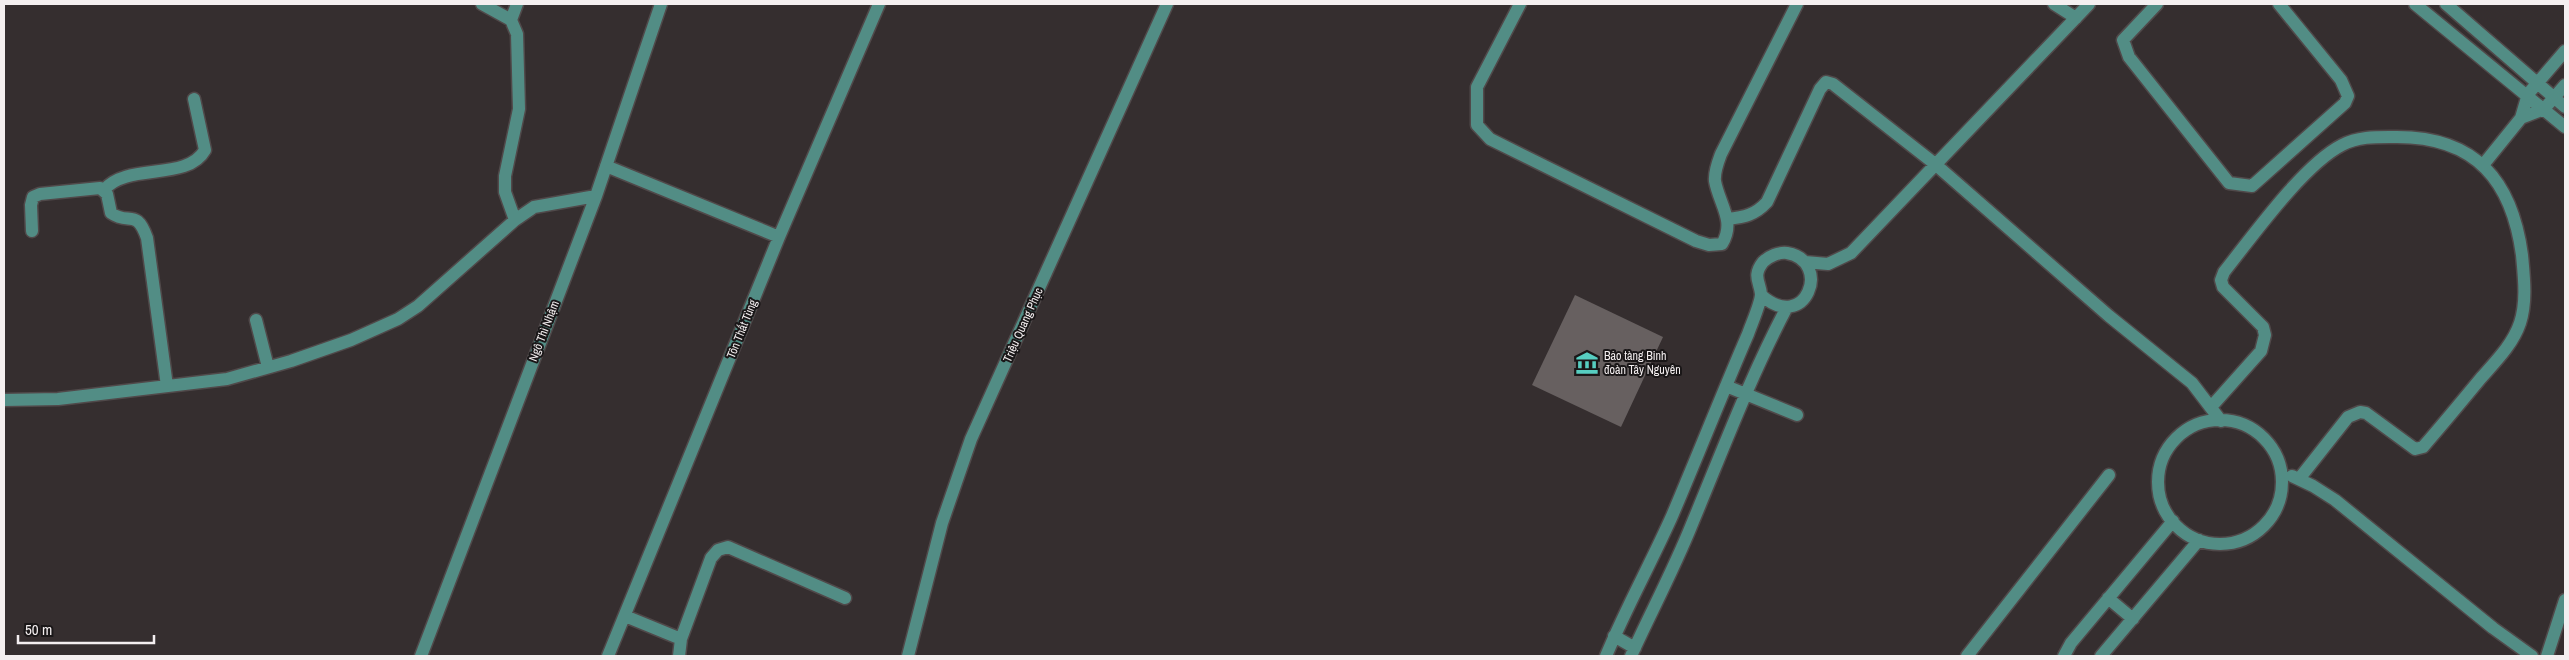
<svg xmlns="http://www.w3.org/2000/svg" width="2569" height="660" viewBox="0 0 2569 660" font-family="'Archivo Narrow',sans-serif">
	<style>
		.building { fill: #676060 }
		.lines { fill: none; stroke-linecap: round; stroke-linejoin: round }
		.minor-casing { stroke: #50494a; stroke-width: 15 }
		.minor { stroke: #528d85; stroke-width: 12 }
		.labels { text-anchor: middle; stroke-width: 4; stroke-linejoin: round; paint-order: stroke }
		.street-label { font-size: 12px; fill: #f4eff0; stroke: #1a1718 }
		.poi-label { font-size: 12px; fill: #f4eff0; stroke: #1a1718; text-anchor: start }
	</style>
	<rect width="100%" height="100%" fill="#352e2f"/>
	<!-- building -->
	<path class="building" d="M1575,295L1663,337L1621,427L1532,385Z"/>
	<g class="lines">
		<defs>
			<path id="minor" d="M482,4L511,20L517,34L519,109L505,176V192L515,220
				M1520,4L1477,87V125L1490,139L1696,241L1709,245L1722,244C1736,221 1719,204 1715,181C1714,172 1718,162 1721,154L1797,4
				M2054,4L2076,18
				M2157,4L2123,40L2129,57L2229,183L2252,186L2345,103L2348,96L2341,80L2279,4
				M2415,4L2565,127
				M2446,4L2565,107
				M511,20L517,4
				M2521,118L2544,109L2565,85
				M2483,165L2521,118L2528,94L2565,51
				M606,166L779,237
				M104,190C127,162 187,182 205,150L194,99
				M1727,219C1745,217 1755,215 1767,202L1820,89L1826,82L1833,84L1935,164L2109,316L2192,383L2221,421
				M32,231L31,205L33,197L40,194L100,188L107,194L111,213C129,226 136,207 147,238L167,386
				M1805,262L1828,264L1851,253L2089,4
				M256,320L268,367
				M1726,386L1797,415
				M4,400L58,399L227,379L291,361L351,340L398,319L418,306L515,220L534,207L596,196
				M2211,407L2261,351L2265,335L2263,327L2223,287L2221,280L2224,272C2252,237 2303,165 2342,145C2359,136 2378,137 2397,137C2476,137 2512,181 2522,255C2524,277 2527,302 2520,323C2513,344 2496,361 2481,378C2462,401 2443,424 2423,447L2415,449L2366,413L2360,412L2348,417L2299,479
				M2158 482a62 62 0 1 1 124 0a62 62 0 1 1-124 0Z
				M2292,476L2313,486L2335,500L2493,628L2532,656
				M2108,598L2133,619
				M625,616L681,639L711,558L718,550L728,547L845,598
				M1614,636L1635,648
				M421,656L596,196L661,4
				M608,656L779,237L879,4
				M679,656L681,639
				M908,656L942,523L971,439L1167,4
				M1606,656C1626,608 1651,563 1672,516C1698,455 1722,394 1748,334C1751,325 1761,303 1761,294C1760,282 1752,276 1763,262C1769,256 1779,252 1787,253C1833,261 1806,335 1761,295
				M1631,656C1651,612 1674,569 1692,524C1722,452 1750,377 1787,307
				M1967,656L2109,475
				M2064,656L2071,643L2173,521
				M2101,656L2199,540
				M2547,656L2565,600"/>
		</defs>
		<!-- minor casing -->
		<use href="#minor" class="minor-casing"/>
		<!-- minor -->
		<use href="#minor" class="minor"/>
	</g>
	<!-- icons -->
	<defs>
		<symbol id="museum-bare" viewBox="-9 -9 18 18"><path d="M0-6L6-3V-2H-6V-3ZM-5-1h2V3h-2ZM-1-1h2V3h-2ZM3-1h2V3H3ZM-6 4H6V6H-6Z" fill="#57cec1" stroke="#1a1718" stroke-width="2.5" paint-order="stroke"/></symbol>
	</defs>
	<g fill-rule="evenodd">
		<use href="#museum-bare" x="1571" y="347" width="32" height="32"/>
	</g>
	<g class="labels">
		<!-- street labels -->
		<g class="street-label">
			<text transform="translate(1023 325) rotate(-66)" y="4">Triệu Quang Phục</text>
			<text transform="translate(742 329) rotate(-68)" y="4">Tôn Thất Tùng</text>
			<text transform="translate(544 331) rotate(-69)" y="4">Ngô Thì Nhậm</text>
		</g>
		<!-- poi labels -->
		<g class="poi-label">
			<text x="1604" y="360">Bảo tàng Binh<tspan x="1604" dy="14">đoàn Tây Nguyên</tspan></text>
		</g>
	</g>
	<!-- border -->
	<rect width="2569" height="660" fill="none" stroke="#f4eff0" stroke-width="10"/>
	<!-- scale -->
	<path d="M18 635v8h136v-8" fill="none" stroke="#f4eff0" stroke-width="2.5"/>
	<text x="25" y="635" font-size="15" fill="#f4eff0" stroke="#1a1718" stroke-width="4" paint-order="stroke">50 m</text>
</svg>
